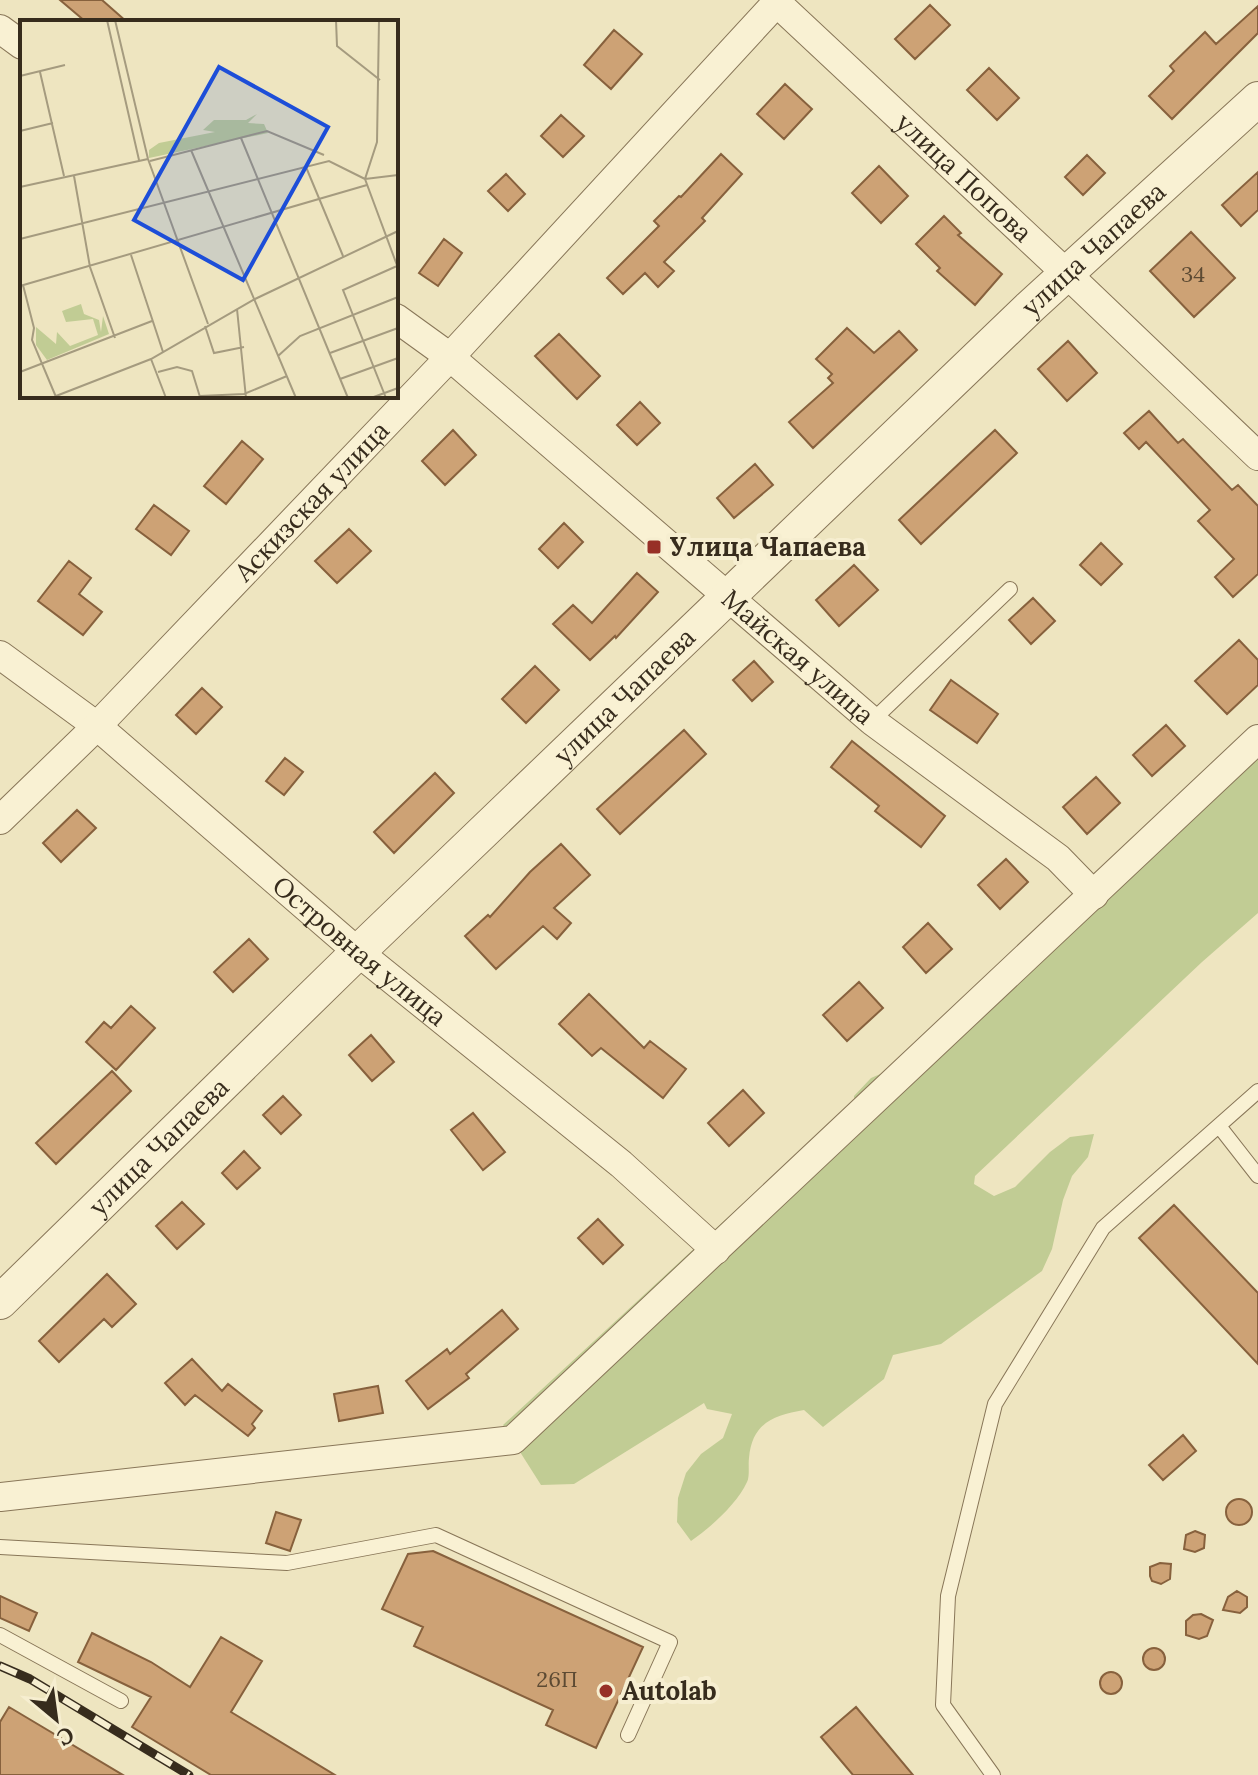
<svg xmlns="http://www.w3.org/2000/svg" width="1258" height="1775" viewBox="0 0 1258 1775" font-family="Lora,serif">
	<style>
		.green { fill: #c1cc94 }
		.building { fill: #cda275; stroke: #87613d; stroke-width: 2 }
		.lines { fill: none; stroke-linecap: round; stroke-linejoin: round }
		.service-casing { stroke: #887658; stroke-width: 16 }
		.minor-casing { stroke: #887658; stroke-width: 30 }
		.tertiary-casing { stroke: #887658; stroke-width: 36 }
		.service { stroke: #f9f1d3; stroke-width: 14 }
		.minor { stroke: #f9f1d3; stroke-width: 28 }
		.tertiary { stroke: #f9f1d3; stroke-width: 34 }
		.rail-casing { stroke: #372c1d; stroke-width: 9 }
		.rail { stroke: #f6eed0; stroke-width: 6; stroke-dasharray: 18; stroke-linecap: butt }
		.poi-dot { fill: #973027; stroke: #f6eed0; stroke-width: 3 }
		.labels { text-anchor: middle; stroke-width: 8; stroke-linejoin: round; paint-order: stroke }
		.number-label { font-size: 22px; fill: #5c4a33 }
		.street-label { font-size: 26px; fill: #372c1d; stroke: #f6eed0 }
		.poi-label { font-size: 26px; font-weight: bold; fill: #372c1d; stroke: #f6eed0; text-anchor: start }
		.inset-road { fill: none; stroke: #a59b7f; stroke-width: 2 }
		.view { fill: #1d4ed8; fill-opacity: 0.15; stroke: #1d4ed8; stroke-width: 4 }
		.inset-edge { fill: none; stroke: #372c1d; stroke-width: 4 }
	</style>
	<rect width="100%" height="100%" fill="#eee5c0"/>
	<!-- green -->
	<path class="green" d="M1258,727V913L1202,962L975,1176L974,1184L994,1196L1015,1187L1050,1152L1070,1137L1094,1134L1088,1157L1072,1176L1063,1200L1052,1249L1042,1271L941,1344L893,1355L884,1379L823,1427L804,1410C774,1415 752,1423 749,1458C748,1465 750,1476 747,1482C737,1504 710,1528 691,1541L677,1522L678,1498L686,1473L701,1454L723,1438L732,1414L707,1409L704,1403L574,1484L541,1485L503,1425L854,1101V1096L871,1078L885,1072Z"/>
	<!-- building -->
	<path class="building" d="M60,0H102L127,22H86Z
		M930,5L950,25L915,59L895,39Z
		M1258,6V33L1172,119L1149,96L1174,71L1170,66L1205,32L1216,44Z
		M614,30L642,54L611,89L584,65Z
		M989,68L1019,98L997,120L967,90Z
		M785,84L812,109L784,139L757,114Z
		M561,115L584,136L563,157L541,136Z
		M721,154L742,174L702,218L705,221L664,262L674,271L658,287L645,273L623,294L607,278L659,226L654,221L679,196L681,197Z
		M1087,155L1105,173L1083,195L1065,177Z
		M879,166L908,196L881,223L852,193Z
		M1258,172V210L1241,226L1222,205Z
		M506,174L525,194L508,211L488,191Z
		M944,216L961,233L958,235L1002,274L975,305L937,271L940,268L916,244Z
		M1191,232L1235,278L1194,317L1150,271Z
		M444,239L462,253L438,286L419,273Z
		M847,328L874,353L899,331L917,350L813,448L789,422L833,383L828,378L832,374L816,359Z
		M559,334L600,376L577,399L535,356Z
		M1068,341L1097,373L1067,401L1038,369Z
		M640,402L660,423L637,445L617,425Z
		M1149,411L1178,443L1183,439L1232,490L1238,485L1258,506V574L1233,597L1215,577L1234,559L1198,521L1210,510L1146,442L1139,449L1124,433Z
		M453,430L476,455L445,485L422,461Z
		M995,430L1017,453L921,544L899,520Z
		M242,441L263,459L226,504L204,486Z
		M755,464L773,485L734,518L717,498Z
		M154,505L189,531L171,555L136,529Z
		M564,523L583,542L558,568L539,549Z
		M349,529L371,551L337,583L315,561Z
		M1101,543L1122,564L1101,585L1080,565Z
		M69,561L91,578L79,594L102,612L83,635L38,601Z
		M854,565L878,590L839,626L816,600Z
		M637,573L658,592L616,638L615,636L590,660L553,624L573,605L592,623Z
		M1033,598L1055,621L1031,644L1009,620Z
		M1239,640L1258,660V685L1227,714L1195,681Z
		M754,661L773,682L752,701L733,680Z
		M535,666L559,690L526,723L502,699Z
		M951,680L998,714L977,743L930,710Z
		M202,688L222,707L196,734L176,715Z
		M1166,725L1185,746L1152,776L1133,755Z
		M684,730L706,754L620,834L597,809Z
		M852,741L945,816L921,847L875,811L879,806L831,767Z
		M285,758L303,772L284,795L266,781Z
		M435,773L454,793L394,853L374,832Z
		M1096,777L1120,803L1087,834L1063,807Z
		M77,810L96,828L61,862L43,843Z
		M561,844L590,875L554,908L571,923L557,939L543,926L496,969L465,936L488,915L490,917L530,872Z
		M1006,859L1028,882L1000,909L978,885Z
		M928,923L952,949L926,973L903,947Z
		M249,939L268,959L233,992L214,972Z
		M859,982L883,1008L847,1041L823,1015Z
		M589,994L644,1048L650,1041L686,1069L663,1098L601,1048L592,1056L559,1024Z
		M131,1006L155,1028L116,1070L86,1042L104,1022L111,1028Z
		M371,1035L394,1062L372,1081L349,1055Z
		M112,1071L131,1091L56,1164L36,1143Z
		M743,1090L764,1113L729,1146L708,1123Z
		M283,1096L301,1115L281,1134L263,1115Z
		M473,1113L505,1152L483,1170L451,1130Z
		M244,1151L260,1168L237,1189L222,1173Z
		M182,1202L204,1224L177,1249L156,1226Z
		M1174,1205L1258,1293V1364L1139,1238Z
		M598,1219L623,1245L603,1264L578,1238Z
		M107,1274L136,1304L112,1327L104,1319L59,1362L39,1341Z
		M502,1310L518,1329L466,1374L469,1378L428,1409L406,1381L447,1349L450,1354Z
		M192,1359L222,1391L228,1384L262,1411L252,1424L255,1428L248,1436L195,1395L185,1405L165,1383Z
		M378,1386L383,1413L339,1421L334,1394Z
		M1183,1435L1196,1451L1163,1480L1149,1465Z
		M1226 1512a13 13 0 1 1 26 0a13 13 0 1 1-26 0Z
		M276,1512L301,1520L290,1551L266,1543Z
		M1195,1531L1205,1535L1204,1548L1195,1552L1184,1549L1186,1535Z
		M433,1551L643,1647L596,1748L546,1725L553,1710L414,1646L423,1627L382,1609L408,1554Z
		M1160,1563L1171,1564L1170,1579L1161,1584L1152,1581L1150,1576V1567Z
		M1237,1591L1247,1597V1607L1240,1613L1223,1610L1228,1597Z
		M0,1596L37,1613L29,1631L0,1618Z
		M1201,1614L1213,1620L1207,1636L1199,1639L1186,1635V1621L1193,1615Z
		M92,1633L151,1662L190,1687L221,1637L262,1661L231,1712L335,1775H211L132,1727L151,1697L78,1662Z
		M1143 1659a11 11 0 1 1 22 0a11 11 0 1 1-22 0Z
		M1100 1683a11 11 0 1 1 22 0a11 11 0 1 1-22 0Z
		M9,1707L123,1775H0V1722Z
		M856,1707L913,1775H853L821,1737Z"/>
	<g class="lines">
		<defs>
			<path id="service" d="M872,721L1010,589
				M1219,1126L1258,1176
				M0,1547L287,1563L436,1535L670,1642L628,1735
				M0,1635L121,1701
				M993,1775L943,1705L948,1596L995,1404L1103,1228L1258,1091"/>
			<g id="minor">
				<path id="s1" d="M774,0L1066,273L1258,456"/>
				<path d="M0,29L22,45"/>
				<path id="s2" d="M396,318L450,357L872,721L1058,858L1094,895"/>
				<path id="s3" d="M0,655L97,726L358,952L621,1164L716,1250"/>
				<path id="s4" d="M0,820L97,726L450,357L779,0"/>
				<path d="M0,1497L513,1440L1258,739"/>
			</g>
			<g id="tertiary">
				<path id="s5" d="M0,1302L358,952L1030,307L1258,99"/>
			</g>
		</defs>
		<!-- service casing -->
		<use href="#service" class="service-casing"/>
		<!-- minor casing -->
		<use href="#minor" class="minor-casing"/>
		<!-- tertiary casing -->
		<use href="#tertiary" class="tertiary-casing"/>
		<!-- service -->
		<use href="#service" class="service"/>
		<!-- minor -->
		<use href="#minor" class="minor"/>
		<!-- tertiary -->
		<use href="#tertiary" class="tertiary"/>
		<defs>
			<path id="rail" d="M0,1666L30,1679L189,1775"/>
		</defs>
		<!-- rail casing -->
		<use href="#rail" class="rail-casing"/>
		<!-- rail -->
		<use href="#rail" class="rail"/>
	</g>
	<!-- markers -->
	<g class="poi-dot">
		<rect x="646" y="539" width="16" height="16" rx="4"/>
		<circle cx="606" cy="1691" r="8"/>
	</g>
	<g class="labels">
		<!-- number labels -->
		<g class="number-label">
			<text x="1193" y="282">34</text>
			<text x="557" y="1687">26П</text>
		</g>
		<!-- street labels -->
		<g class="street-label">
			<text dy="9" stroke="none"><textPath href="#s1" startOffset="260">улица Попова</textPath></text>
			<text dy="9" stroke="none"><textPath href="#s5" startOffset="1518">улица Чапаева</textPath></text>
			<text dy="9" stroke="none"><textPath href="#s4" startOffset="446">Аскизская улица</textPath></text>
			<text dy="9" stroke="none"><textPath href="#s2" startOffset="526">Майская улица</textPath></text>
			<text dy="9" stroke="none"><textPath href="#s5" startOffset="870">улица Чапаева</textPath></text>
			<text dy="9" stroke="none"><textPath href="#s3" startOffset="466">Островная улица</textPath></text>
			<text dy="9" stroke="none"><textPath href="#s5" startOffset="222">улица Чапаева</textPath></text>
		</g>
		<!-- poi labels -->
		<g class="poi-label">
			<text x="670" y="556">Улица Чапаева</text>
			<text x="622" y="1700">Autolab</text>
		</g>
	</g>
	<!-- overview -->
	<g transform="translate(20 20)">
		<rect width="378" height="378" fill="#eee5c0"/>
		<path d="M237,94L228,103L244,104L248,113L129,138V130L139,123L195,112L183,110L194,100H226ZM61,284L64,294L79,300L81,312L83,296L89,314L27,340L16,325V307L36,324L37,312L50,326L78,315L73,299L46,302L42,291Z" fill="#c1cc94"/>
		<path class="inset-road" d="M87,0L119,140M95,0L128,139L188,304M316,0L317,26L360,60M359,0L357,122L345,159L378,248M20,52L44,156M0,56L45,45M0,111L33,103M221,118L328,378M171,130L276,378M130,141L247,111L304,135M286,147L323,236M54,156L70,247L95,318M345,159L378,155M0,167L128,139M0,219L309,141L345,159M111,235L143,332M3,265L14,308L12,320L36,377M0,266L347,165M217,289L226,378M185,306L194,333L224,327M310,333L378,308M258,336L280,316L378,277M131,339L146,378M0,352L132,301M138,352L157,347L172,351L180,377M320,359L378,338M36,376L131,339L235,279L378,211M180,376L224,374L267,356M351,378L378,368M366,378L323,270L377,246"/>
		<path class="view" d="M199,47L308,107L223,260L114,200Z"/>
		<rect width="378" height="378" class="inset-edge"/>
	</g>
	<!-- north arrow -->
	<g transform="translate(56 1719) rotate(151)" stroke="#f6eed0" stroke-width="6" paint-order="stroke">
	<path d="M0-6L14 30L0 20L-14 30Z" fill="#372c1d"/>
	<text y="-12" font-size="22" font-weight="bold" text-anchor="middle" fill="#372c1d">С</text>
	</g>
</svg>
